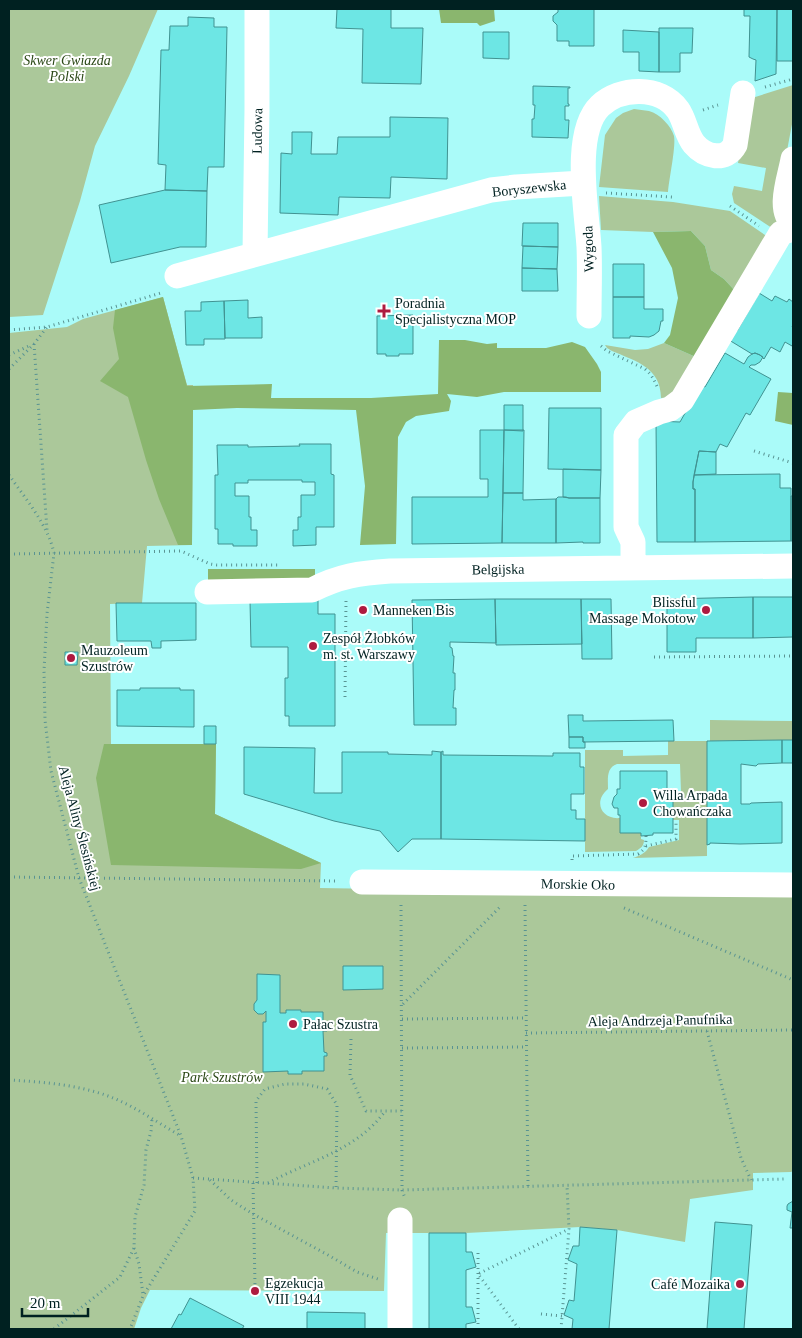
<svg xmlns="http://www.w3.org/2000/svg" width="802" height="1338" viewBox="0 0 802 1338" font-family="'Times New Roman',serif">
	<style>
		.green { fill: #abc89a }
		.forest { fill: #8ab66e }
		.building { fill: #6de6e4; stroke: #419291 }
		.lines { fill: none; stroke-linecap: round; stroke-linejoin: round }
		.path { stroke: #599392; stroke-width: 3; stroke-dasharray: 1 4; stroke-linecap: butt }
		.street { stroke: #fff; stroke-width: 25 }
		.poi-dot { fill: #ae1b40; stroke: #fff; stroke-width: 2 }
		.labels { text-anchor: middle; stroke-width: 4; stroke-linejoin: round; paint-order: stroke }
		.park-label { font-size: 14px; font-style: italic; fill: #2b4816; stroke: #fff }
		.street-label { font-size: 14px; fill: #002121; stroke: #fff }
		.poi-label { font-size: 14px; fill: #002121; stroke: #fff; text-anchor: start }
	</style>
	<rect width="100%" height="100%" fill="#aafbf9"/>
	<!-- green -->
	<path class="green" d="M9,9H158L129,76L95,146L80,201L43,315L9,317Z
		M793,85V119L778,198L779,220L772,228L734,203L732,194L734,186L762,191L766,168L738,163L749,99Z
		M634,109C639,110 644,110 649,111C660,114 671,126 674,136C676,147 669,179 668,192L599,187L605,135L616,118L623,113Z
		M599,196L673,202L730,211L768,237L736,292L724,279L711,270L705,246L691,231L653,232L601,230Z
		M163,297L187,385H193L192,545L147,546L142,603L110,604L111,744H216L215,814L321,863L320,888L505,891L793,892V1171L791,1172L753,1173V1190L690,1199L685,1242L617,1230L580,1227L466,1233H386L384,1291L150,1290L141,1308L134,1329H9V333L67,327L83,319Z
		M664,343L698,358L672,397L661,398C661,367 635,361 612,351L607,348L605,345L635,350L648,349Z
		M710,720L793,721V740L710,741Z
		M668,741H707V856L633,858C639,856 646,853 649,847L679,840V820H673V792H681L680,764H617C606,768 608,779 608,789C593,801 601,820 620,818V833H641V839L644,840C644,846 641,848 636,851L585,852V750H623V756L668,755Z"/>
	<!-- forest -->
	<path class="forest" d="M439,9H494L495,21L480,26L477,23H441Z
		M691,231L705,246L711,270L724,279L736,292L698,358L664,343L670,335L678,298L672,268L653,232Z
		M163,297L187,386L272,384L271,398H371L438,394L439,340H465L487,344L497,343V348H546L572,342L585,347L597,364L601,372V392H504L477,397L447,394L451,401L449,411L416,416L406,422L398,437L396,544L360,545L365,486L356,410L237,408L193,410L192,545H178L159,499L146,460L128,397L100,381L119,359L113,328L115,310Z
		M778,392L793,393V425L775,421Z
		M208,569H315V582H208Z
		M104,744H216L215,814L321,863L301,869L111,865L96,778Z"/>
	<!-- building -->
	<path class="building" d="M337,9H391V28H423L421,84L362,83L363,29L336,28Z
		M558,9H594V46H569V41H557V25L553,21V16L558,12Z
		M740,9H777L776,74L755,81L756,60L753,59L749,57L750,16H744V9Z
		M777,9H793V61H777Z
		M188,17L214,18V27H227L224,167H208L207,191L165,190L166,165L158,164L161,50H169L170,26H188Z
		M659,28H693L692,53H680V72H659Z
		M623,30L659,32V72L639,71V52H623Z
		M483,32H509V59L483,58Z
		M533,86L570,87V88H568V104H569V106H565V120H569L568,138L532,137V119H534L535,105H533Z
		M390,117L448,118L447,179L391,177L390,198L339,197L338,215L280,213L281,153L292,154V132H312L311,154H337L338,137H390Z
		M165,190L207,191L206,247H180L111,263L99,205Z
		M523,223H558V247L522,246Z
		M523,246L558,247L557,269L522,268Z
		M613,264H644V297H613Z
		M522,268L557,269L558,291H522Z
		M759,293L772,301L775,296L787,302L789,299L793,302V325L792,327L793,328V343L792,346L785,342L780,352L771,347L764,359L760,355L755,353L752,354L729,340L735,330L737,331Z
		M613,297H644V309H663V321H661L659,331L654,335L649,337L630,336V338H613Z
		M248,300V318L262,317V338H225L224,301Z
		M224,301L225,339H204V345H186L185,311H201V302Z
		M413,315V354H399V356H386V354H377V316Z
		M725,353L744,364L748,357L752,354L755,353L760,355L763,357L760,362L755,365H751L749,367L771,379L750,415L746,413L727,447L720,444L716,452L699,451L693,482V489H695V542H657L656,421L680,422L701,385L705,387Z
		M504,405H523V431L504,430Z
		M549,408H601V470L548,469Z
		M480,430H504L502,543L412,544V497H488V479H480Z
		M504,430H524L523,493H503Z
		M299,444H331V474L334,475V527H316V545L293,546V530H298V517H301V495H315V482H302V480H248V483H235V496H249V517H251V530H257V546H233V544H218V529H215V475H218L217,445H248V447L300,446Z
		M699,451L716,452V474L694,475Z
		M563,469L601,470L600,498H569L563,497Z
		M780,474V488H791V541L695,542V489H693V482L694,475Z
		M503,493H523V500L556,499V543H502Z
		M791,496H793V541H791Z
		M558,497H566L569,498H600V543H583V542L556,543V499Z
		M753,597V638H696V652H667V599Z
		M753,597H793V637L753,638Z
		M495,599H581L582,644L496,645Z
		M495,599L496,643L450,642V647L452,648L453,656H454L453,673H455V690H454L453,708H456V725H414L412,600Z
		M581,599H611L612,659H582Z
		M318,600V614H335V726H289V716H285V678H288V647H251L250,601Z
		M116,603H196V640L161,641V648H152L151,641H117Z
		M65,652H78L77,665H65Z
		M140,688H180V690H194V727L117,726V690H140Z
		M568,715H583V721L673,720L674,741L583,742V737H569Z
		M204,726H216V744H204Z
		M569,737H583V742H585V748H569Z
		M782,740H793V763H782Z
		M782,740V763L758,764L756,766L741,764V804H750L751,803L782,802V843L740,844L710,843V844L707,845V741Z
		M244,747L315,748L314,793H342V752H388V754L432,755V751L441,752V839H412L398,852L380,831L334,821L244,794Z
		M443,751V755L553,756V753H580V767H584V794H571V810H576V819H585V841L441,839V752Z
		M620,771H667V789H673V833H653V835L641,836V833H620V815H618V808H614L612,804L614,797L617,794V789H620Z
		M343,966H383V989L343,990Z
		M257,974L280,975V1013H286V1010H301V1012H323V1027L327,1026V1031H323L324,1052L327,1053V1056H324V1071H302V1074H288V1071L263,1072V1022H266V1011L263,1014H258L254,1010V1004L257,1000Z
		M793,1201V1228H790L792,1212L787,1210V1206L788,1204Z
		M715,1222L752,1225L744,1329H707Z
		M580,1227L617,1230L609,1329H572L573,1319L564,1315L569,1300L574,1301L577,1264L568,1260L573,1246H579Z
		M429,1233H466V1252H472L476,1267L466,1270V1307H472L476,1322L466,1324V1329H429Z
		M190,1298L244,1326L242,1329H171L179,1314L181,1315Z
		M307,1312L365,1313V1329H307Z"/>
	<g class="lines">
		<!-- path -->
		<path class="path" d="M765,87L793,79
			M703,110L718,105
			M606,193L672,197
			M730,206L759,226
			M9,330L47,327L161,293
			M34,344L47,530
			M601,346L607,351L645,369C652,375 655,381 658,389
			M9,355L31,345
			M9,369L34,344L47,327
			M754,451L793,463
			M9,475C25,498 48,525 54,553L47,614L44,671L45,720L51,771L79,878L181,1136L193,1178L195,1211L143,1296L130,1329
			M9,554L181,551L210,564L217,565H281
			M654,657L793,656
			M345,697L346,600
			M646,846L676,839V822
			M572,860V856L638,854C646,849 646,844 646,835
			M9,877L339,881
			M401,905L402,1190L405,1198
			M525,905L528,1186
			M624,908L793,980
			M403,1004L501,906
			M402,1019L526,1018
			M707,1031L741,1158L751,1180
			M526,1033L793,1030
			M351,1039L350,1075L366,1111H403
			M402,1048L527,1047
			M9,1080C45,1082 84,1085 118,1100C140,1110 160,1124 181,1136
			M193,1178L336,1188L402,1190L785,1179
			M210,1180L231,1200L253,1214L328,1255L357,1272L378,1279
			M253,1183L255,1286
			M257,1183L256,1101L265,1089L285,1084H304L327,1089L337,1105L336,1188
			M268,1183C301,1165 342,1154 370,1128C376,1123 380,1117 386,1111
			M134,1248L139,1264L143,1295
			M478,1253V1329
			M541,1314L562,1316
			M54,1329L120,1277L134,1248L135,1217L144,1185L146,1150L151,1131L152,1119
			M519,1329L478,1274L569,1229
			M561,1329L569,1229L567,1186"/>
		<!-- street -->
		<path class="street" d="M793,159C790,177 777,210 793,223
			M255,254L257,109V9
			M177,276L491,190L516,187L583,183
			M589,316C589,293 590,270 589,247C587,211 572,133 600,106C620,87 660,85 678,110C685,120 686,134 694,144C705,157 726,162 735,145L743,93
			M633,568V542L626,527V435L636,422L659,412L670,409L682,400L778,238L781,233L793,229
			M207,592L312,590C339,576 360,573 390,571L793,566
			M362,882L793,885
			M400,1220V1329"/>
	</g>
	<!-- markers -->
	<g class="poi-dot">
		<path d="M381.5 303.5h5v5h5v5h-5v5h-5v-5h-5v-5h5z"/>
		<circle cx="363" cy="610" r="5"/>
		<circle cx="706" cy="610" r="5"/>
		<circle cx="313" cy="646" r="5"/>
		<circle cx="71" cy="658" r="5"/>
		<circle cx="643" cy="803" r="5"/>
		<circle cx="293" cy="1024" r="5"/>
		<circle cx="740" cy="1284" r="5"/>
		<circle cx="255" cy="1291" r="5"/>
	</g>
	<g class="labels">
		<!-- park labels -->
		<g class="park-label">
			<text x="67" y="65">Skwer Gwiazda<tspan x="67" dy="16">Polski</tspan></text>
			<text x="222" y="1082">Park Szustrów</text>
		</g>
		<!-- street labels -->
		<g class="street-label">
			<text transform="translate(257 131) rotate(-89)" y="5">Ludowa</text>
			<text transform="translate(529 188) rotate(-6)" y="5">Boryszewska</text>
			<text transform="translate(588 249) rotate(-92)" y="5">Wygoda</text>
			<text transform="translate(498 569) rotate(-1)" y="5">Belgijska</text>
			<text transform="translate(80 828) rotate(75)" y="5">Aleja Aliny Ślesińskiej</text>
			<text transform="translate(578 884) rotate(1)" y="5">Morskie Oko</text>
			<text transform="translate(660 1020) rotate(-1)" y="5">Aleja Andrzeja Panufnika</text>
		</g>
		<!-- poi labels -->
		<g class="poi-label">
			<text x="395" y="308">Poradnia<tspan x="395" dy="16">Specjalistyczna MOP</tspan></text>
			<text x="696" y="607" text-anchor="end">Blissful<tspan x="696" dy="16">Massage Mokotow</tspan></text>
			<text x="373" y="615">Manneken Bis</text>
			<text x="323" y="643">Zespół Żłobków<tspan x="323" dy="16">m. st. Warszawy</tspan></text>
			<text x="81" y="655">Mauzoleum<tspan x="81" dy="16">Szustrów</tspan></text>
			<text x="653" y="800">Willa Arpada<tspan x="653" dy="16">Chowańczaka</tspan></text>
			<text x="303" y="1029">Pałac Szustra</text>
			<text x="265" y="1288">Egzekucja<tspan x="265" dy="16">VIII 1944</tspan></text>
			<text x="730" y="1289" text-anchor="end">Café Mozaika</text>
		</g>
	</g>
	<!-- border -->
	<rect width="802" height="1338" fill="none" stroke="#002121" stroke-width="20"/>
	<!-- scale -->
	<path d="M22 1308v8h66v-8" fill="none" stroke="#002121" stroke-width="2.5"/>
	<text x="30" y="1308" font-size="15" fill="#002121" stroke="#ffffff" stroke-width="4" paint-order="stroke">20 m</text>
</svg>
